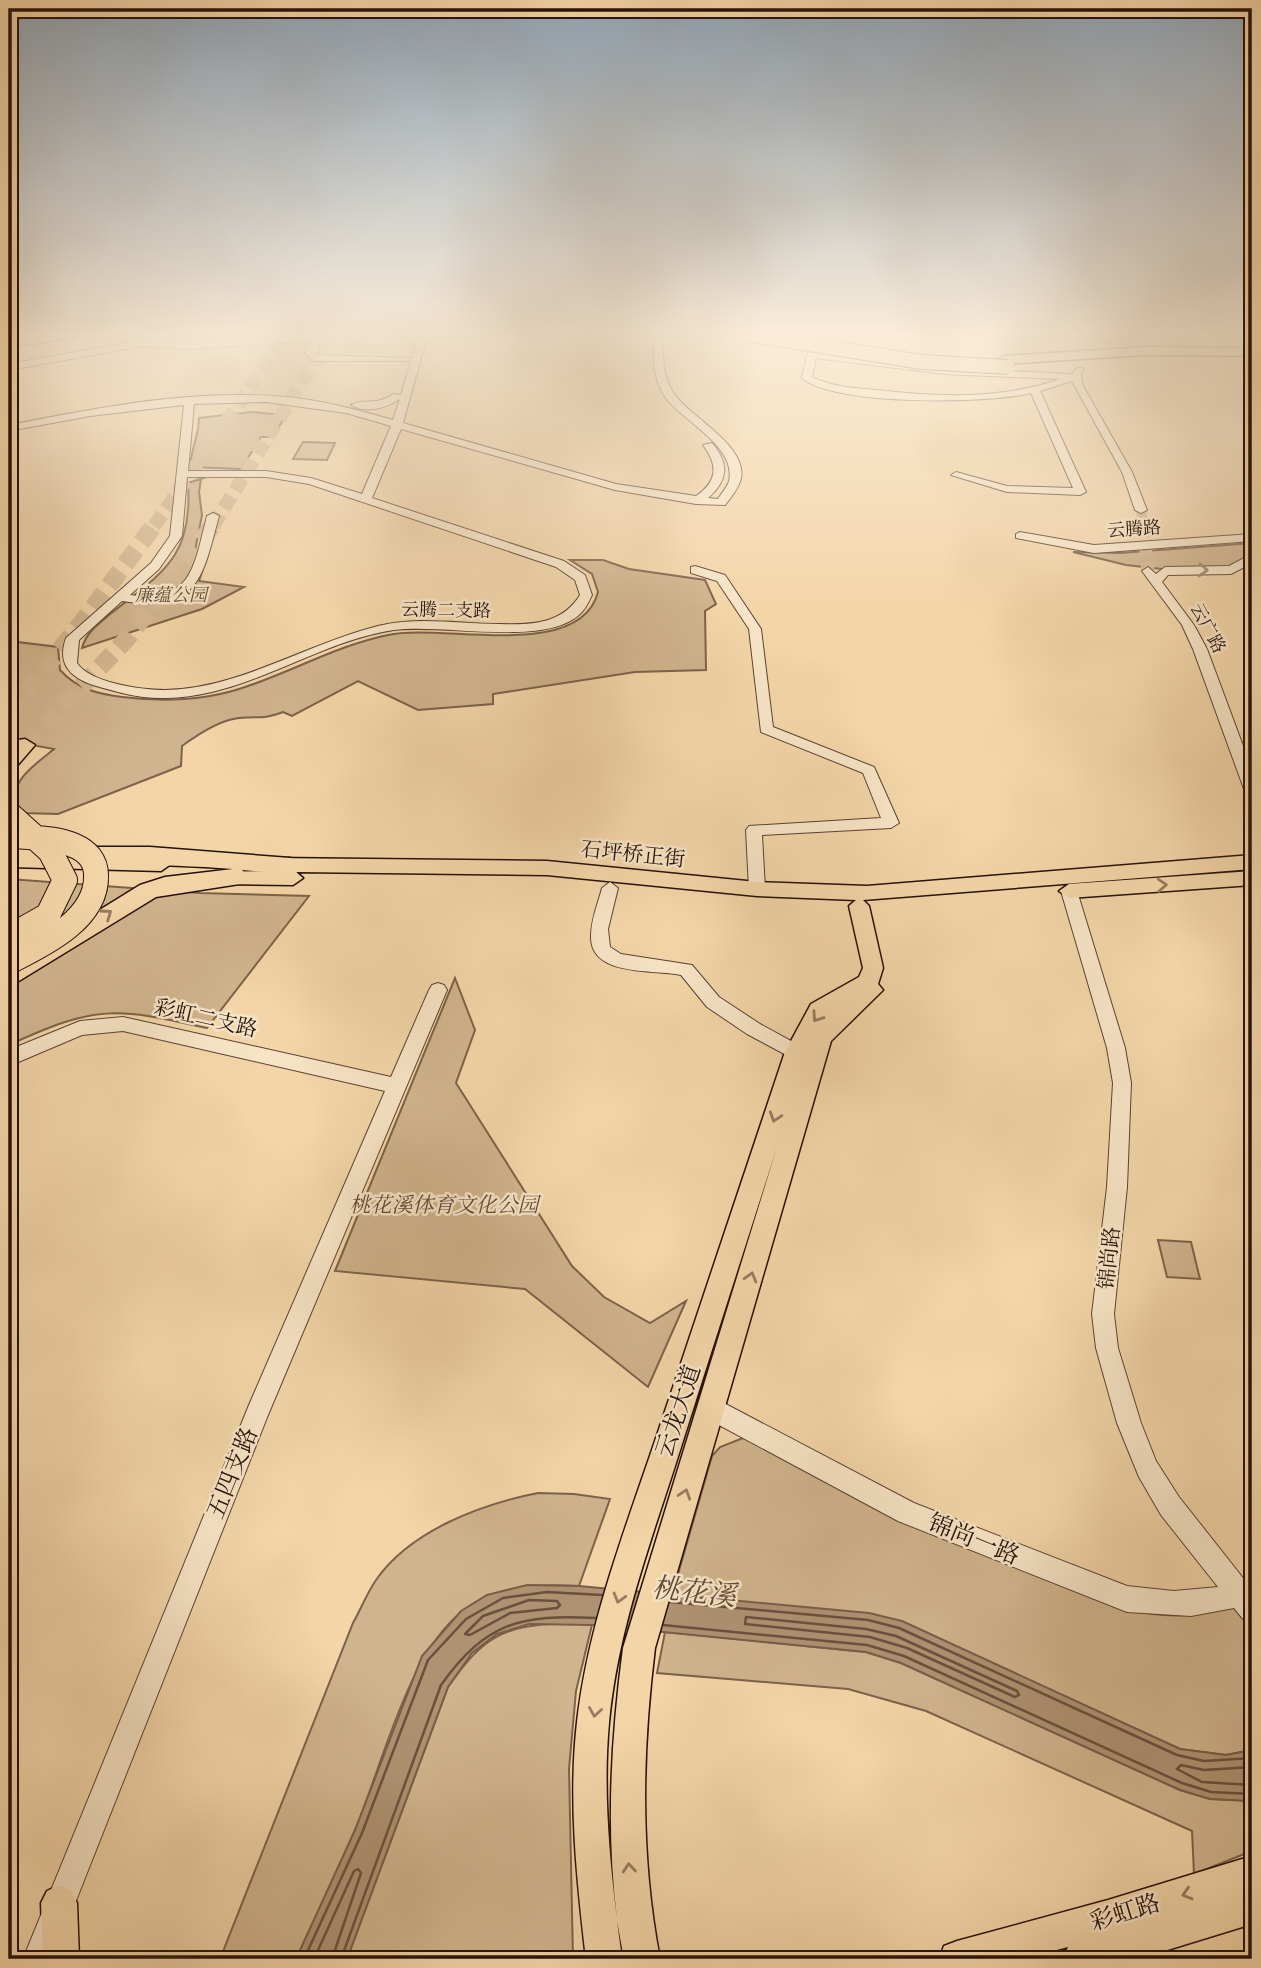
<svg xmlns="http://www.w3.org/2000/svg" width="1261" height="1968" viewBox="0 0 1261 1968" font-family="'Old Standard TT','Noto Serif SC',serif">
	<style>
		.green { fill: #d0b48d; stroke: #7c624a; stroke-width: 2 }
		.water { fill: #ae9272; stroke: #785e48; stroke-width: 2 }
		.lines { fill: none; stroke-linecap: round; stroke-linejoin: round }
		.shore { stroke: #6a513d; stroke-width: 2.5 }
		.minor-tunnel-far1 { stroke: #d4b790; stroke-width: 10; stroke-dasharray: 10 5; stroke-linecap: butt }
		.minor-tunnel { stroke: #d4b790; stroke-width: 13; stroke-dasharray: 13 6; stroke-linecap: butt }
		.highway-tunnel-far1 { stroke: #d4b790; stroke-width: 14; stroke-dasharray: 14 7; stroke-linecap: butt }
		.highway-tunnel { stroke: #d4b790; stroke-width: 18; stroke-dasharray: 18 9; stroke-linecap: butt }
		.minor-casing { stroke: #5a4130; stroke-width: 2 }
		.major-casing { stroke: #271008; stroke-width: 3 }
		.highway-casing { stroke: #271008; stroke-width: 3 }
		.minor { fill: #f7e4c6; fill-rule: evenodd }
		.major { fill: #f3d5a8; fill-rule: evenodd }
		.highway { fill: #f3d5a8; fill-rule: evenodd }
		.highway-bridge-far1-casing { stroke: #271008; stroke-width: 16; stroke-linecap: butt }
		.highway-bridge-casing { stroke: #271008; stroke-width: 26; stroke-linecap: butt }
		.highway-bridge-far1 { stroke: #f3d5a8; stroke-width: 14 }
		.highway-bridge { stroke: #f3d5a8; stroke-width: 24 }
		.oneway { stroke: #998570 }
		.oneway2 { stroke: #977c60 }
		.labels { text-anchor: middle; stroke-width: 5; stroke-linejoin: round; paint-order: stroke }
		.far-street-label { font-size: 18px; fill: #271008; stroke: #f7e4c6 }
		.far-park-label { font-size: 18px; font-style: italic; fill: #624937; stroke: #f7e4c6 }
		.street-label { font-size: 21px; fill: #271008; stroke: #f7e4c6 }
		.park-label { font-size: 21px; font-style: italic; fill: #624937; stroke: #f7e4c6 }
		.near-street-label { font-size: 24px; fill: #271008; stroke: #f7e4c6 }
		.near-water-label { font-size: 28px; font-style: italic; fill: #644a38; stroke: #f7e4c6 }
	</style>
	<rect width="100%" height="100%" fill="#f3d5a8"/>
	<filter id="stains"><feTurbulence type="fractalNoise" baseFrequency=".00286" numOctaves="4"/><feColorMatrix values="0 0 0 0 .2 0 0 0 0 .09 0 0 0 0 .02 0 0 0 .5 -.17"/></filter>
	<radialGradient id="worn" r=".72"><stop offset=".6" stop-color="#630" stop-opacity="0"/><stop offset="1" stop-color="#630" stop-opacity=".3"/></radialGradient>
	<!-- green -->
	<path class="green" d="M1118,333H1252V348H1128Z
		M252,412L286,415L273,437H261L241,469L190,467C191,449 199,436 199,418Z
		M303,442L335,443L327,460L293,459Z
		M206,477L201,479L199,492L202,515L194,556L207,557L199,581L244,587L202,609L82,648C86,633 98,624 109,615C163,572 193,558 188,483Z
		M1252,543V554L1229,568L1162,569L1126,565L1073,552L1120,553Z
		M570,560H603L629,569L705,580L716,604L705,611L706,670L635,672L493,694V704L418,710L358,681L292,716L283,712C261,720 260,716 239,718C219,720 197,735 182,746L181,766L58,814L22,813C2,784 34,766 54,749L9,741V641L58,647L60,670C77,689 98,694 122,697C164,702 207,701 248,686C295,670 339,645 388,635C441,623 580,662 598,592L592,574Z
		M9,879L200,893L309,896L207,1028C114,1007 96,1005 9,1045Z
		M455,978L475,1030L456,1083L572,1266L604,1297L650,1323L686,1301L648,1387L525,1289L335,1271Z
		M1158,1240L1191,1242L1200,1279L1167,1277Z
		M743,1438L754,1439L1125,1609C1178,1621 1204,1617 1252,1593V1750L1226,1755L1180,1749L901,1621L672,1595L712,1456L720,1447Z
		M538,1493L574,1494L610,1499L579,1586C537,1584 498,1584 463,1611C409,1651 382,1765 356,1828C338,1873 316,1916 296,1959H220L353,1623C361,1609 367,1593 376,1580C410,1531 481,1504 538,1493Z
		M565,1623L592,1625L576,1691L569,1769L573,1959H347L448,1687C484,1636 501,1626 565,1623Z
		M665,1632L866,1652L901,1663L1180,1790L1210,1799L1252,1801V1851L1194,1874L1192,1831L926,1711L848,1689L657,1673Z"/>
	<!-- water -->
	<path class="water" d="M527,1585L579,1586L869,1613L902,1621L1180,1749L1226,1755L1252,1750V1801L1210,1799L1180,1790L901,1663L866,1652L592,1625L529,1624L497,1634L472,1653L448,1687L347,1959H296L355,1830L422,1656L461,1611L487,1595Z"/>
	<g class="lines">
		<!-- shore -->
		<path class="shore" d="M529,1600L557,1601L560,1605L557,1608L510,1613L470,1635L465,1634L483,1616Z
			M670,1602L868,1620L899,1628L1177,1755L1204,1761L1252,1758
			M746,1617L866,1629L896,1636L1017,1691L1019,1695L1015,1697L907,1648L870,1637L745,1624Z
			M663,1625L867,1645L904,1656L1182,1783L1211,1792L1252,1794
			M1252,1767L1204,1770L1181,1765L1177,1769L1202,1782L1252,1785
			M304,1959L362,1833L428,1660L466,1619L503,1598L547,1592L602,1595
			M314,1959L354,1871L358,1869L361,1873L332,1959
			M341,1959L441,1685C486,1622 521,1614 596,1618"/>
		<!-- minor-tunnel-far1 -->
		<path class="minor-tunnel-far1" d="M1141,510L1143,526"/>
		<!-- minor-tunnel -->
		<path class="minor-tunnel" d="M1143,524L1148,571"/>
		<!-- highway-tunnel-far1 -->
		<path class="highway-tunnel-far1" d="M154,526L288,333
			M213,526L332,333"/>
		<!-- highway-tunnel -->
		<path class="highway-tunnel" d="M9,713L83,621L155,524
			M25,745L126,640L214,524"/>
		<defs>
			<path id="minor" d="M315,333H324L316,355L412,358L419,333H428L403,423L616,484L696,496C718,481 718,465 703,445L712,443C729,463 729,480 708,498L718,499C721,494 728,486 729,481C737,446 682,421 665,397C652,377 653,355 654,333H663C663,354 661,376 675,395C691,418 752,448 740,482C737,490 730,499 725,505L696,504L615,490L401,429L372,498L564,561L585,575L592,595C589,601 586,608 581,613C547,648 442,623 394,630C315,642 247,697 166,698C140,699 117,692 93,685C69,677 57,663 66,638L151,563L170,536L184,405L90,416L9,431V425C107,406 211,385 310,400C339,405 366,412 393,420L400,399C386,408 366,414 351,405C366,397 374,407 393,394L401,395L411,361H313L305,353L311,341L187,349L143,346L9,370V364L143,340L187,343L313,335ZM266,402L346,413L391,426L362,494L311,478L266,471H188L194,404ZM187,477H266L309,484L556,567L575,580L580,595C562,624 532,625 500,624C459,624 419,616 378,626C308,643 239,689 165,690C142,690 90,683 77,663L79,640L122,601C199,612 202,579 219,516L213,513L207,516C194,565 193,604 130,595L159,569L182,536Z
				M812,333H821L817,352L944,368L1072,374L1077,368H1083L1081,376L1083,386L1132,472L1147,510L1141,513L1135,510L1122,472L1072,381L1040,391L1086,492L1080,495L1007,492L951,475L956,472L1007,486L1073,488L1031,393C989,404 834,406 802,378ZM816,358L944,374L1060,379C1001,400 938,397 876,390C854,388 832,387 812,377Z
				M1099,333H1108L1112,338L1122,341L1117,344L1106,343Z
				M1020,532L1094,545L1252,534V541L1094,553L1016,538V534Z
				M1252,554V563L1231,574L1168,575L1162,582L1194,625L1207,649L1252,770V794L1244,789L1193,649L1182,625L1142,571L1148,567L1156,574L1165,567L1229,566Z
				M695,566L725,575L761,629L773,727L874,767L899,823L891,828L762,835L765,889L757,895L749,889L746,830L749,826L881,818L863,773L761,732L749,629L717,581L691,573V567Z
				M610,882L618,888L608,929L610,947L621,954L692,965L719,997L760,1024L802,1047L805,1052L802,1057L796,1059L790,1057L747,1034L707,1007L681,975C653,969 590,977 591,936C591,919 598,904 602,888Z
				M1069,885L1077,891L1125,1048L1131,1083L1127,1187L1114,1314L1118,1348L1141,1423L1156,1461L1179,1497L1243,1578L1252,1574V1623L1243,1619L1234,1608L1191,1616L1127,1612L898,1521L704,1417L701,1409L704,1401L712,1398L720,1401L914,1503L1127,1586L1174,1591L1218,1587L1161,1515L1139,1477L1117,1423L1096,1348L1092,1314L1107,1187L1113,1083L1107,1048L1061,891Z
				M438,983L444,985L447,990L268,1415L53,1959H23L249,1405L385,1091L123,1031L82,1035L9,1066V1050L80,1021L123,1017L391,1077L429,990L432,985Z"/>
			<path id="major" d="M9,853L161,857L171,864L161,871L9,867Z
				M1252,855V869L863,900L869,906L883,968L878,984L883,990L831,1041L655,1648C642,1753 640,1855 660,1959H624L617,1921L622,1959H586C577,1882 568,1800 577,1722C588,1624 625,1530 656,1438C699,1309 742,1181 785,1052L811,1004L859,977L863,968L849,906L856,900L757,896L547,875L296,872L303,878L293,885L220,884L213,882L210,877L213,872L269,871L263,865L273,858L547,861L757,882L867,886ZM777,1147L623,1648C611,1739 606,1828 617,1919C609,1855 603,1787 609,1723C617,1635 648,1549 675,1466C709,1359 743,1253 777,1147Z
				M1252,871V885L1069,898L1059,891L1069,884Z
				M1252,1856V1924L1138,1959H1063L1068,1947L1022,1959H939L944,1946L957,1941L1108,1900Z
				M59,1885L71,1891L77,1903L79,1959H43L41,1903L47,1891Z"/>
			<path id="highway" d="M55,333H86L80,337L9,347V339Z
				M1145,347L1252,348V356L1145,355L1004,364L997,360L1004,356Z
				M25,739L35,745L16,767L9,769V750L18,740Z
				M9,837L67,847H150L290,858L298,860L301,866L298,872L290,874L242,870L249,877L246,883L156,897L9,987V966L140,885L165,877L233,869C158,863 83,866 9,853Z"/>
		</defs>
		<!-- minor casing -->
		<use href="#minor" class="minor-casing"/>
		<!-- major casing -->
		<use href="#major" class="major-casing"/>
		<!-- highway casing -->
		<use href="#highway" class="highway-casing"/>
		<!-- minor -->
		<use href="#minor" class="minor"/>
		<!-- major -->
		<use href="#major" class="major"/>
		<!-- highway -->
		<use href="#highway" class="highway"/>
		<defs>
			<path id="highway-bridge-far1" d="M747,334L921,362L1008,367"/>
			<path id="highway-bridge" d="M9,814L50,851L65,880L48,915L9,937
				M9,962C43,945 98,919 96,875C96,861 87,851 75,846C57,838 35,838 16,836"/>
		</defs>
		<!-- highway-bridge-far1 casing -->
		<use href="#highway-bridge-far1" class="highway-bridge-far1-casing"/>
		<!-- highway-bridge casing -->
		<use href="#highway-bridge" class="highway-bridge-casing"/>
		<!-- highway-bridge-far1 -->
		<use href="#highway-bridge-far1" class="highway-bridge-far1"/>
		<!-- highway-bridge -->
		<use href="#highway-bridge" class="highway-bridge"/>
	</g>
	<!-- one-way arrows -->
	<defs><path id="oneway-chevron" d="M-2-3.5L2.5 0L-2 3.5" fill="none" stroke-width="1.6" stroke-linecap="round" stroke-linejoin="round" transform="scale(1.75)"/></defs>
	<use class="oneway" href="#oneway-chevron" transform="translate(1203 570) rotate(4)"/>
	<g class="oneway2">
		<use href="#oneway-chevron" transform="translate(1162 885) rotate(-4)"/>
		<use href="#oneway-chevron" transform="translate(107 914) rotate(-35)"/>
		<use href="#oneway-chevron" transform="translate(817 1017) rotate(125)"/>
		<use href="#oneway-chevron" transform="translate(775 1117) rotate(108)"/>
		<use href="#oneway-chevron" transform="translate(751 1277) rotate(-74)"/>
		<use href="#oneway-chevron" transform="translate(685 1494) rotate(-72)"/>
		<use href="#oneway-chevron" transform="translate(619 1598) rotate(106)"/>
		<use href="#oneway-chevron" transform="translate(595 1712) rotate(99)"/>
		<use href="#oneway-chevron" transform="translate(629 1868) rotate(-95)"/>
		<use href="#oneway-chevron" transform="translate(1187 1894) rotate(163)"/>
	</g>
	<!-- sky -->
	<linearGradient id="sky" x2="0" y2="1"><stop stop-color="#91a6b9"/><stop offset="0.55" stop-color="#faecd8"/><stop offset="1" stop-color="#faecd8" stop-opacity="0"/></linearGradient>
	<rect width="1261" height="608" fill="url(#sky)"/>
	<g class="labels">
		<!-- far-street labels -->
		<g class="far-street-label">
			<text transform="translate(1134 529) rotate(-4)" y="6">云腾路</text>
			<text transform="translate(446 610) rotate(1)" y="6">云腾二支路</text>
			<text transform="translate(1208 628) rotate(62)" y="6">云广路</text>
		</g>
		<!-- far-park labels -->
		<g class="far-park-label">
			<text x="171" y="601">廉蕴公园</text>
		</g>
		<!-- street labels -->
		<g class="street-label">
			<text transform="translate(633 854) rotate(6)" y="7">石坪桥正街</text>
			<text transform="translate(206 1018) rotate(13)" y="7">彩虹二支路</text>
			<text transform="translate(1109 1258) rotate(-84)" y="7">锦尚路</text>
		</g>
		<!-- park labels -->
		<g class="park-label">
			<text x="444" y="1212">桃花溪体育文化公园</text>
		</g>
		<!-- near-street labels -->
		<g class="near-street-label">
			<text transform="translate(678 1411) rotate(-72)" y="8">云龙大道</text>
			<text transform="translate(232 1473) rotate(-68)" y="8">五四支路</text>
			<text transform="translate(974 1539) rotate(22)" y="8">锦尚一路</text>
			<text transform="translate(1125 1912) rotate(-17)" y="8">彩虹路</text>
		</g>
		<!-- near-water labels -->
		<g class="near-water-label">
			<text transform="translate(694 1591) rotate(6)" y="10">桃花溪</text>
		</g>
	</g>
	<!-- margin -->
	<rect width="1261" height="1968" fill="none" stroke="#f3d5a8" stroke-width="35"/>
	<rect x="10" y="10" width="1240" height="1947" fill="none" stroke="#271008" stroke-width="3.5"/>
	<rect x="18" y="18" width="1226" height="1933" fill="none" stroke="#271008" stroke-width="2"/>
	<rect width="100%" height="100%" filter="url(#stains)"/>
	<rect width="100%" height="100%" fill="url(#worn)"/>
</svg>
